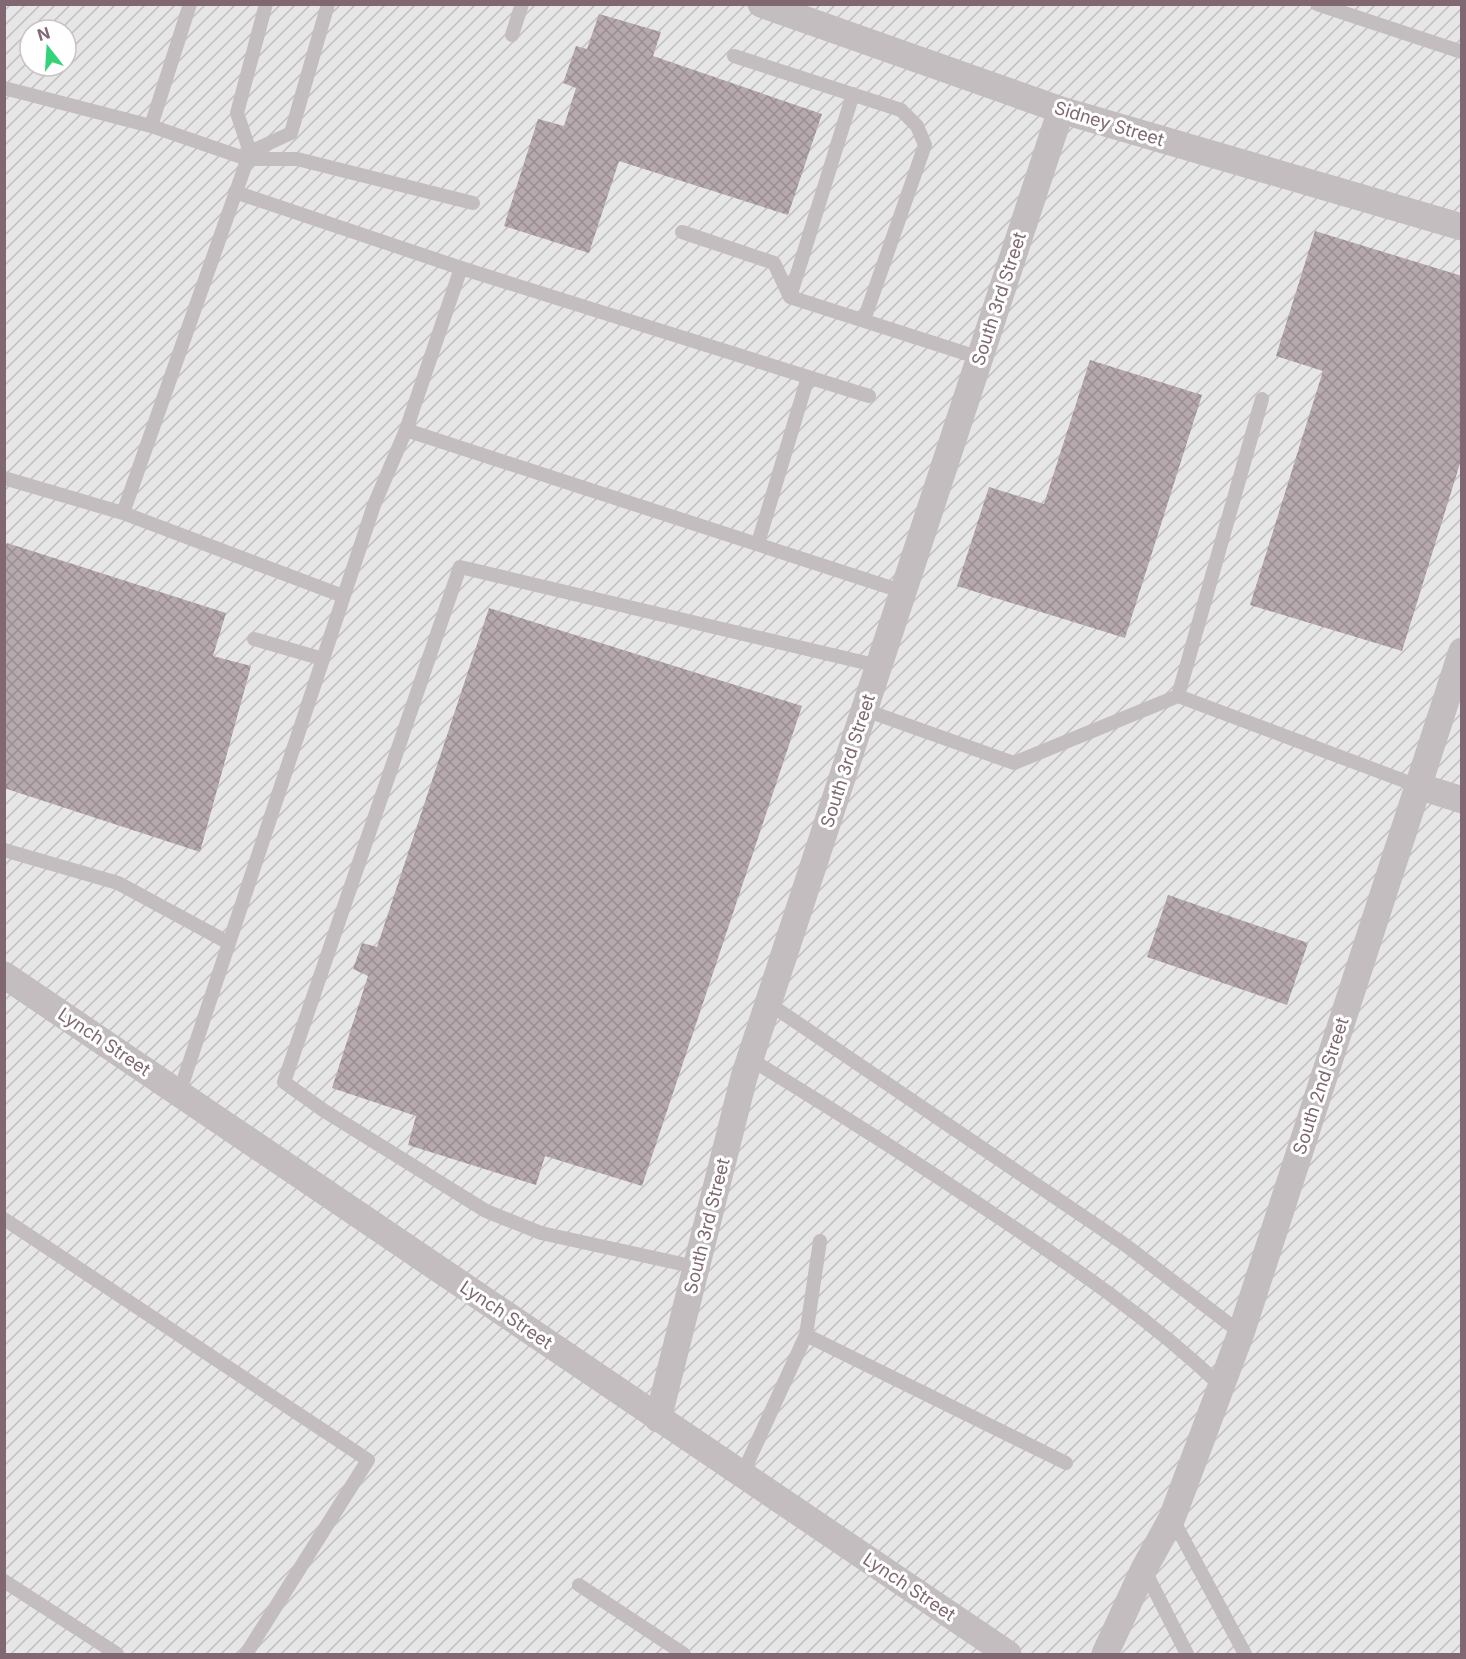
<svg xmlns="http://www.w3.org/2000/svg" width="1466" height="1659" viewBox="0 0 1466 1659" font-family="Inter,sans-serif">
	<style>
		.industrial { fill: url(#industrial-furrows); fill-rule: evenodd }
		.building { fill: url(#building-cross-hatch) }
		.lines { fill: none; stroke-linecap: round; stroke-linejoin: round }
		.service { stroke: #c4bdbf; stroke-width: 14 }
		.minor { stroke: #c4bdbf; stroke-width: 27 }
		.labels { text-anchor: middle; stroke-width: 6; stroke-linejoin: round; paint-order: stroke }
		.street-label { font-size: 18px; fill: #816771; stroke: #fff }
	</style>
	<defs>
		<pattern id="industrial-furrows" width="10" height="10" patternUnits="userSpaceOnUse" patternTransform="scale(1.5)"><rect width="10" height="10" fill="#e6e6e6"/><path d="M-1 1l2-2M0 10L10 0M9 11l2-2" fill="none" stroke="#c0bebf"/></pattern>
		<pattern id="building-cross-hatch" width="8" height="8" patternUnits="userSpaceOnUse" patternTransform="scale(1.5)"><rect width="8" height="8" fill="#b5a9ae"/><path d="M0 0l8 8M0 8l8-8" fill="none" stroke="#998d92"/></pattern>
	</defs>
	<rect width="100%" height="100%" fill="#f3f5f6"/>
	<!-- industrial -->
	<path class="industrial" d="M5,5H1461V1654H5ZM30,30H66V66H30Z"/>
	<!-- building -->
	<path class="building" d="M599,14L661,32L653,56L822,114L788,215L619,161L589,253L504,226L538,119L564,126L576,88L563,83L576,46L587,49Z
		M1315,231L1462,276V457L1402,651L1250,605L1323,371L1276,356Z
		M1090,360L1202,395L1125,638L957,586L989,487L1044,504Z
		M7,543L226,613L213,656L251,666L200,852L4,788V549Z
		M489,608L802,706L642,1186L545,1156L536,1185L408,1145L416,1116L332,1088L368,976L353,969L362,943L377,947Z
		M1168,895L1308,943L1287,1005L1147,957Z"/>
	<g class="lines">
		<!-- service -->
		<path class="service" d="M1317,4L1462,52
			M512,35L522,4
			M734,56L901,110L917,126L925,145L864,320
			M4,88L151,126L190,4
			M151,126L247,159H297L473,203
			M250,152L291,133L328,4
			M235,192L461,268
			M682,232L774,263L790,297L980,358
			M790,297L853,94
			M808,377L869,396
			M406,430L461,268L808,377L758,543
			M4,478L123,513L250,152L237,113L266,4
			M123,513L343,596
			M254,639L323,659
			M1178,696L1418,786
			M865,710L1014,763L1178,696L1262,399
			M4,850L118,883L229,943
			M768,1003L1124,1244L1241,1333
			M750,1059C832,1109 913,1160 992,1213C1075,1268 1149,1318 1221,1386
			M179,1094L374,505L406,430L904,592
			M4,1219L368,1460L246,1654
			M696,1267L541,1233L486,1211L323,1110L284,1082L460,567L879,666
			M806,1335L820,1241
			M743,1473L806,1335L1066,1463
			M1172,1518L1245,1654
			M1144,1569L1187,1654
			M4,1581L117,1654
			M579,1585L684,1654"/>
		<!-- minor -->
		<path class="minor" d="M761,4L1061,110L1462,227
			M1418,786L1462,800
			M4,975L1008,1654
			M658,1419L744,1077L1061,110
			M1105,1654L1144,1569L1172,1518L1241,1333L1462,651"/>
	</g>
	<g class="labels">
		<!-- street labels -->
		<g class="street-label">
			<text transform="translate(1109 124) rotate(17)" y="6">Sidney Street</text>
			<text transform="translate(999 299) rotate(-72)" y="6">South 3rd Street</text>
			<text transform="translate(848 761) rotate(-72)" y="6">South 3rd Street</text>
			<text transform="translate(104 1042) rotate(34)" y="6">Lynch Street</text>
			<text transform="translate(1321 1086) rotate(-72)" y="6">South 2nd Street</text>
			<text transform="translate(707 1226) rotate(-76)" y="6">South 3rd Street</text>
			<text transform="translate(506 1315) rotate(34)" y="6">Lynch Street</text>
			<text transform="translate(909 1587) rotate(34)" y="6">Lynch Street</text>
		</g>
	</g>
	<!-- border -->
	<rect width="1466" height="1659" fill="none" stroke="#816771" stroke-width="12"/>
	<!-- north arrow -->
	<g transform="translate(48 48) rotate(343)"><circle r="28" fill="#ffffff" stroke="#cdc2c6" stroke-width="1.5"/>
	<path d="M0-4.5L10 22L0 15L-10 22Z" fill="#35d378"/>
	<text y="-9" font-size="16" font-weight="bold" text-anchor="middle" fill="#816771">N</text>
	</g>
</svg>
